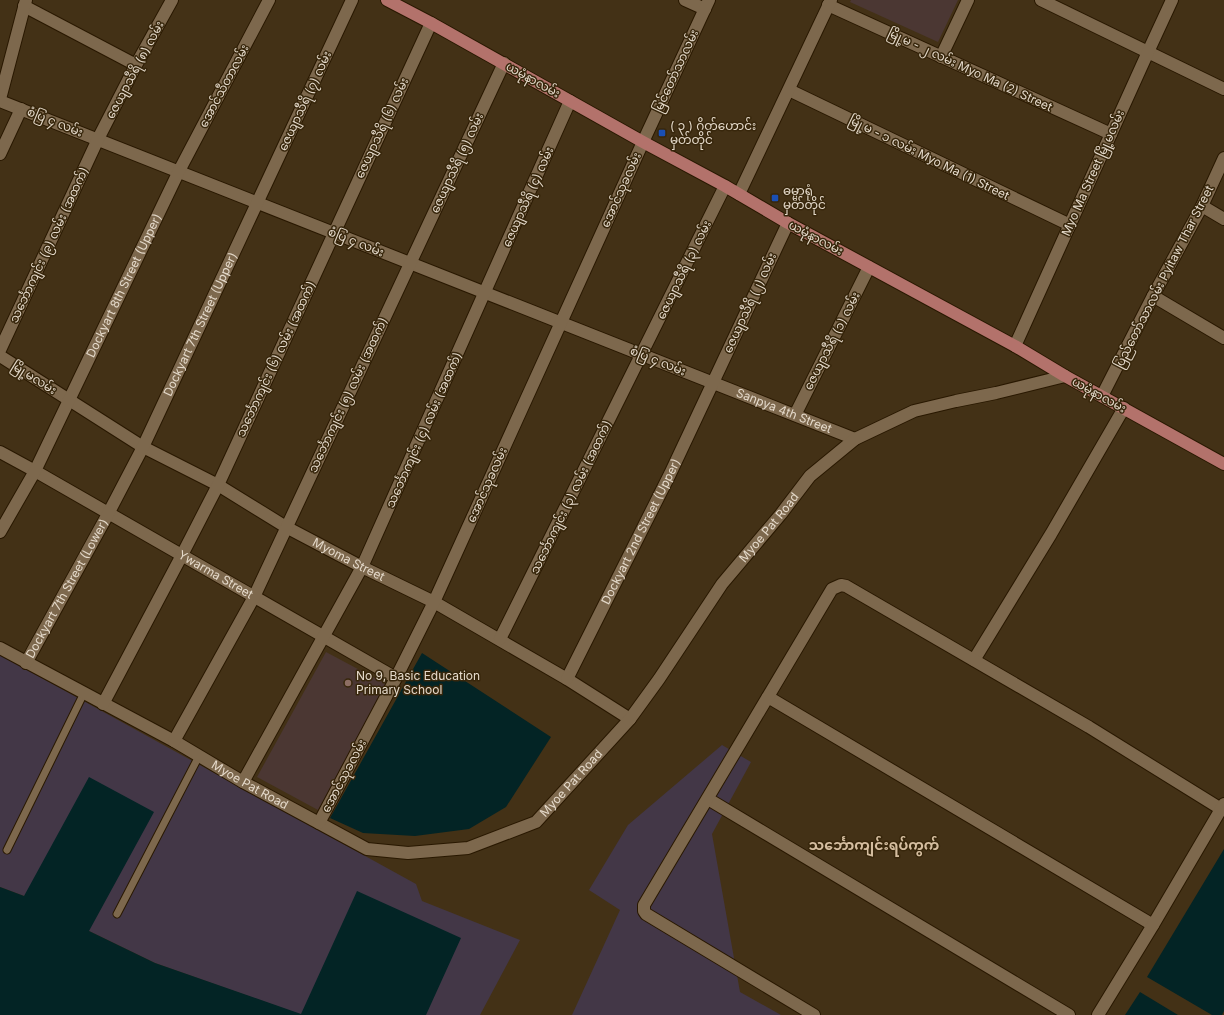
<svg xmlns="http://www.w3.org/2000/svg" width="1224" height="1015" viewBox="0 0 1224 1015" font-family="Inter,'Noto Sans Myanmar',sans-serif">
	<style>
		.industrial { fill: #433747 }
		.education { fill: #4b3733 }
		.water { fill: #032425 }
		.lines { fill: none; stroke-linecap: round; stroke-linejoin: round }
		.lane-casing { stroke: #291800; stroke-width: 9 }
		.street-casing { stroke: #291800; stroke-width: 14 }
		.secondary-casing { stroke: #291800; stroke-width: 14 }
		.primary-casing { stroke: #291800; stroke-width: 14 }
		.lane { stroke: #7d684d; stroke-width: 7 }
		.street { stroke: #7d684d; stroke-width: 12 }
		.secondary { stroke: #7d684d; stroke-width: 12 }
		.primary { stroke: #b3726b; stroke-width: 12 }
		.transit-dot { fill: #1a4fb4; stroke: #38270c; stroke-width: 1.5 }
		.education-dot { fill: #8d6e63; stroke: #38270c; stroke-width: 1.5 }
		.labels { text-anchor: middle; stroke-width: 3; stroke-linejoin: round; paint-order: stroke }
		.street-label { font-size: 12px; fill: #e5dacb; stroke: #38270c }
		.poi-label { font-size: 12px; fill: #e5dacb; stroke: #38270c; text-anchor: start }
		.quarter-label { font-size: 14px; font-weight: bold; fill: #d4bd9f; stroke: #38270c }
	</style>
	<rect width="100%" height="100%" fill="#433116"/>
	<!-- industrial -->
	<path class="industrial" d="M0,655L416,884L422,901L520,940L480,1015H302L155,963L89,931L24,896L0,887Z
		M722,745L751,762L712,834L740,992L781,1015H572L620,910L589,890L628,825Z"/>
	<!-- education -->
	<path class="education" d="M851,0H958L938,42L850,2Z
		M326,652L386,684L318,810L257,777Z"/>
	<!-- water -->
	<path class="water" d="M422,653L551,737L506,807L469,829L415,836L363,833L330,818Z
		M89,777L154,812L89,931L155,963L301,1014L357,891L461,938L426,1015H0V887L24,896Z
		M1224,849V1011L1222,1015H1212L1147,977Z
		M1140,992L1178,1015H1125Z"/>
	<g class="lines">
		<defs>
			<path id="lane" d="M7,850L84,693
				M117,914L199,756"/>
			<g id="street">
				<path d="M685,0L705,9"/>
				<path d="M1041,0L1224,89"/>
				<path d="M828,5L1111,134"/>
				<path d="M24,6L136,65"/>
				<path d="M941,57L968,0"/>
				<path d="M789,90L1070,225"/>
				<path d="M0,99L26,0"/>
				<path id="s1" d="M0,101L855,439"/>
				<path d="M0,154L21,109"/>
				<path d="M739,194L831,0"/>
				<path d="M1202,206L1224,219"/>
				<path d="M1153,296L1224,338"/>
				<path d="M1015,346L1148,52L1172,0"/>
				<path d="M0,350L98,139L136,65L172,0"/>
				<path id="s2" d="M0,356L143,447L218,485L286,527L362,567L434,602L567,679L630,719"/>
				<path d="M1102,396L1153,296L1202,206L1224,158"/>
				<path d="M795,415L869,267"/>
				<path id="s3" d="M0,452L35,471L396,678"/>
				<path id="s4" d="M0,532L35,471L179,171L269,0"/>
				<path d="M500,639L725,186"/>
				<path id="s5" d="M0,648L174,741L243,782L367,849L408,853L468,848L536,822L630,719L659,679L722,584L781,514L810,476L855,439L914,411L956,401L996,393L1065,376"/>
				<path d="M974,660L1051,534L1124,408"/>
				<path id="s6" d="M26,663L108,514L143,447L352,0"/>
				<path id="s7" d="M567,679L670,474L788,223"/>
				<path d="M768,697L1153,925"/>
				<path d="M103,704L182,555L218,485L431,23"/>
				<path d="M174,741L254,597L504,63"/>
				<path d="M243,782L362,567L570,101"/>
				<path d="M708,799L1069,1015"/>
				<path d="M319,823L396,678L434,602L643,142"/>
				<path d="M814,1015L646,914L644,911V905L832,589L841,585L846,586L1089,727L1221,809"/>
				<path d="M1098,1015L1153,925L1224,804"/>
			</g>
			<path id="secondary" d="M643,142L709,0"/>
			<path id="primary" d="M387,0L431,23L643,142L725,186L788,223L1015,346L1065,376L1224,464"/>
		</defs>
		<!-- lane casing -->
		<use href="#lane" class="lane-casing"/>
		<!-- street casing -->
		<use href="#street" class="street-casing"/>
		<!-- secondary casing -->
		<use href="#secondary" class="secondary-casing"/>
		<!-- primary casing -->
		<use href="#primary" class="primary-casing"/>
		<!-- lane -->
		<use href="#lane" class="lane"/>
		<!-- street -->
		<use href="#street" class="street"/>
		<!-- secondary -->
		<use href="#secondary" class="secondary"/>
		<!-- primary -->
		<use href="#primary" class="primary"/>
	</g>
	<!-- markers -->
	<g class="transit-dot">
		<rect x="658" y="129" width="8" height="8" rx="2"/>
		<rect x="771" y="194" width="8" height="8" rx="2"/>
	</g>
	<circle class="education-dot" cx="348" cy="683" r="4"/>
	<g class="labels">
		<!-- street labels -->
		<g class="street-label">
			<text transform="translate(135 70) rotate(-62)" y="4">ဇေယျာသီရိ (၈) လမ်း</text>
			<text transform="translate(970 70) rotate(25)" y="4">မြို့မ - ၂ လမ်း Myo Ma (2) Street</text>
			<text transform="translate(676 71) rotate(-65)" y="4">မြင်တော်သာလမ်း</text>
			<text transform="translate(533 80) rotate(29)" y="4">ယမုံနာလမ်း</text>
			<text transform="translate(224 86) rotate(-62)" y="4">အောင်သီတာလမ်း</text>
			<text transform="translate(305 101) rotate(-65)" y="4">ဇေယျာသီရိ (၇) လမ်း</text>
			<text transform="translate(55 122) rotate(22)" y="4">စံပြ ၄ လမ်း</text>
			<text transform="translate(382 128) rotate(-65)" y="4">ဇေယျာသီရိ (၆) လမ်း</text>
			<text transform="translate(929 158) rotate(26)" y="4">မြို့မ - ၁ လမ်း Myo Ma (1) Street</text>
			<text transform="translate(457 163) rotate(-65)" y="4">ဇေယျာသီရိ (၅) လမ်း</text>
			<text transform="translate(1093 173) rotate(-66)" y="4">Myo Ma Street မြို့မလမ်း</text>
			<text transform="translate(621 190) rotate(-66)" y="4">အောင်သုခလမ်း</text>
			<text transform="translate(528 197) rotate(-66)" y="4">ဇေယျာသီရိ (၄) လမ်း</text>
			<text transform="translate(816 238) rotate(28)" y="4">ယမုံနာလမ်း</text>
			<text transform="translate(356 242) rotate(22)" y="4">စံပြ ၄ လမ်း</text>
			<text transform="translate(49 245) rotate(-65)" y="4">သင်္ဘောကျင်း (၉) လမ်း (အထက်)</text>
			<text transform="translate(684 270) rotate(-64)" y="4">ဇေယျာသီရိ (၃) လမ်း</text>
			<text transform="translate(1164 277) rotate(-63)" y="4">ပြည်တော်သာလမ်း Pyitaw Thar Street</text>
			<text dy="4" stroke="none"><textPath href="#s4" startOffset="276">Dockyart 8th Street (Upper)</textPath></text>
			<text transform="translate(750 303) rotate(-65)" y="4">ဇေယျာသီရိ (၂) လမ်း</text>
			<text dy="4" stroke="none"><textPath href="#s6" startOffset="381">Dockyart 7th Street (Upper)</textPath></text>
			<text transform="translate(832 341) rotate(-63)" y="4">ဇေယျာသီရိ (၁) လမ်း</text>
			<text transform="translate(276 359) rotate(-65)" y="4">သင်္ဘောကျင်း (၆) လမ်း (အထက်)</text>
			<text transform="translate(658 361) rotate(22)" y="4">စံပြ ၄ လမ်း</text>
			<text transform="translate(34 378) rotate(32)" y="4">မြို့မလမ်း</text>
			<text transform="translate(348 395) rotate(-65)" y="4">သင်္ဘောကျင်း (၅) လမ်း (အထက်)</text>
			<text transform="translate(1099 395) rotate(29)" y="4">ယမုံနာလမ်း</text>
			<text dy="4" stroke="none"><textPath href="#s1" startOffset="843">Sanpya 4th Street</textPath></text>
			<text transform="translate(424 430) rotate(-66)" y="4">သင်္ဘောကျင်း (၄) လမ်း (အထက်)</text>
			<text transform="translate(487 485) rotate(-66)" y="4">အောင်သုခလမ်း</text>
			<text transform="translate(571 497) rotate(-64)" y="4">သင်္ဘောကျင်း (၃) လမ်း (အထက်)</text>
			<text dy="4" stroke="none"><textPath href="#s5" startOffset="969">Myoe Pat Road</textPath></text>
			<text dy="4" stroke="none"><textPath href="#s7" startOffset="165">Dockyart 2nd Street (Upper)</textPath></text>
			<text dy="4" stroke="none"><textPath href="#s2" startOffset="404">Myoma Street</textPath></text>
			<text dy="4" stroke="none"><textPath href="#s3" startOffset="248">Ywarma Street</textPath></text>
			<text dy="4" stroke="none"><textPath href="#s6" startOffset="85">Dockyart 7th Street (Lower)</textPath></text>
			<text transform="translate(344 776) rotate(-62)" y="4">အောင်သုခလမ်း</text>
			<text dy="4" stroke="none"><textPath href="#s5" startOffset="645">Myoe Pat Road</textPath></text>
			<text dy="4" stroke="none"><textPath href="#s5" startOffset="285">Myoe Pat Road</textPath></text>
		</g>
		<!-- poi labels -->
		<g class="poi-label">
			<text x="670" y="130">( ၃ ) ဂိတ်ဟောင်း<tspan x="670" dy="14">မှတ်တိုင်</tspan></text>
			<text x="783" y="195">ဓမ္မာရုံ<tspan x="783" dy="14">မှတ်တိုင်</tspan></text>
			<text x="356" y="680">No 9, Basic Education<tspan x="356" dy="14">Primary School</tspan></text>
		</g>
		<!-- quarter labels -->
		<g class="quarter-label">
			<text x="874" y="850">သင်္ဘောကျင်းရပ်ကွက်</text>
		</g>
	</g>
</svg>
